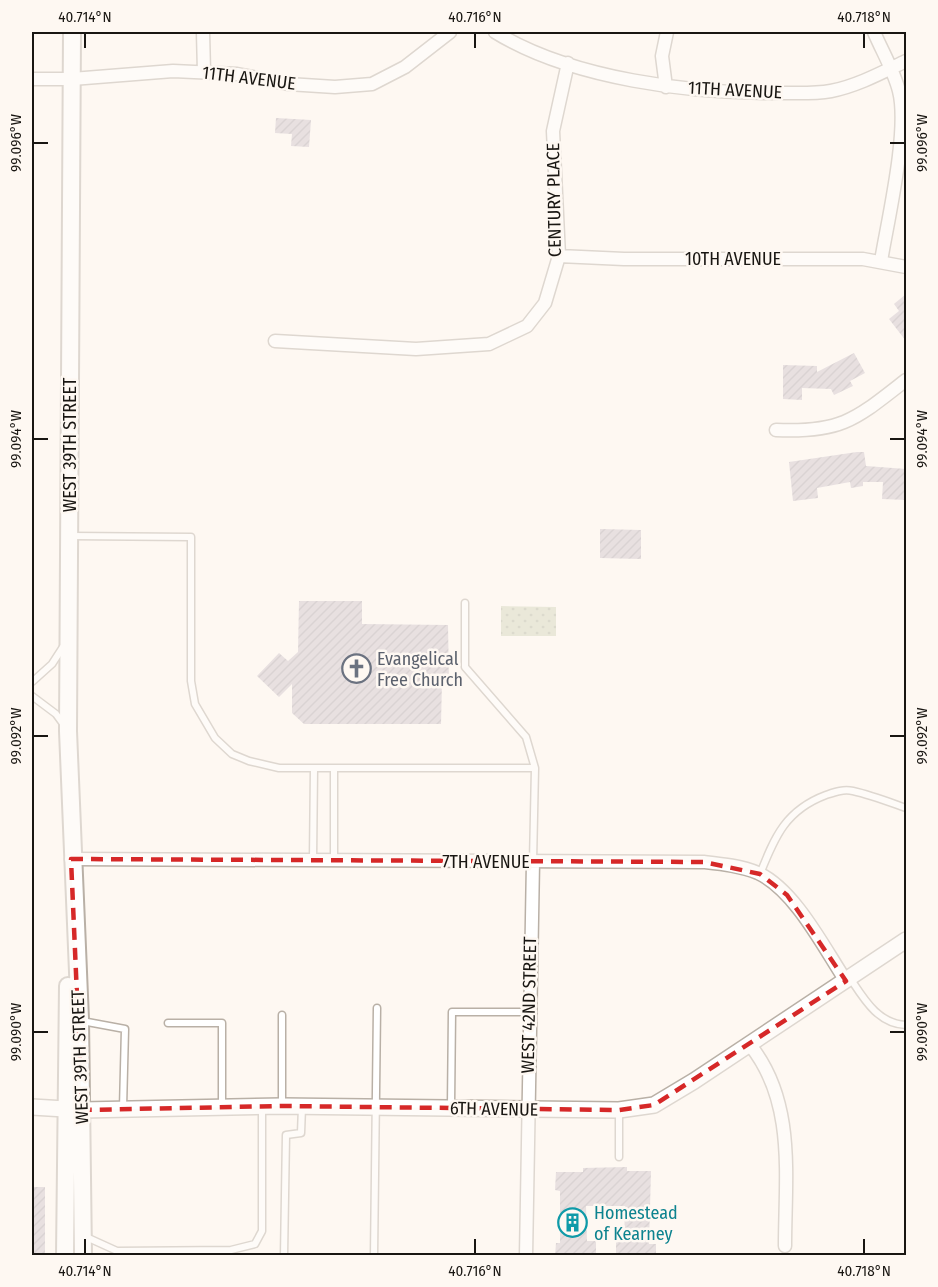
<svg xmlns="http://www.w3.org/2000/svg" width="938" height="1287" viewBox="0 0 938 1287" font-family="'Fira Sans Condensed',sans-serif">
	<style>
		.grass { fill: url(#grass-dots) }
		.building { fill: url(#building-hatch) }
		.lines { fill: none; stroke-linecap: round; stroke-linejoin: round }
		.service-casing { stroke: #b9b0a6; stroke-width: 9 }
		.minor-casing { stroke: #b9b0a6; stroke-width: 15 }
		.tertiary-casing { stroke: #b9b0a6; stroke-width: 18 }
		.secondary-casing { stroke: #b9b0a6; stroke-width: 20 }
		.service { stroke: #fff; stroke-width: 6 }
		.minor { stroke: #fff; stroke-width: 12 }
		.tertiary { stroke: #fff; stroke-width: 15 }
		.secondary { stroke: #fff; stroke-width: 16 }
		.marked { fill: none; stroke: #d62828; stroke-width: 4.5; stroke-dasharray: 12 8; stroke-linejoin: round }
		.ticks { fill: none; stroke: #191612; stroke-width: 2 }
		.labels { text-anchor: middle; stroke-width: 5; stroke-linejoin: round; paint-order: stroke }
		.street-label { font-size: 18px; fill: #191612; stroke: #fef8f2 }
		.worship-label { font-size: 18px; fill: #5b616d; stroke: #fef8f2; text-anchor: start }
		.culture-label { font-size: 18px; fill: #0d838f; stroke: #fef8f2; text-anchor: start }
		.neatline { fill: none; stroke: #191612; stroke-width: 2 }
		.ticks-label { font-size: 15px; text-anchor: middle; fill: #191612 }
	</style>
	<defs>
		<pattern id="grass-dots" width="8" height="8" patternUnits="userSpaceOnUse" patternTransform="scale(1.5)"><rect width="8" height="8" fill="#d2d5bb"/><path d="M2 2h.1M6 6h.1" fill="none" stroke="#b4b6a0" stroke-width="1.8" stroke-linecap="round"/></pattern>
		<pattern id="building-hatch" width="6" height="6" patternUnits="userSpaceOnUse" patternTransform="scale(1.5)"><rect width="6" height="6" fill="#cec3cb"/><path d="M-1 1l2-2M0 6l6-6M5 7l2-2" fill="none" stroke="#b0a7ad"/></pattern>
	</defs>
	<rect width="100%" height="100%" fill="#fef8f2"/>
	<!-- grass -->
	<path class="grass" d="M501,606L556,607V636H501Z"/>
	<!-- building -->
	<path class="building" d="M276,118L311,120L309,147L291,146L292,134L275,133Z
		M906,294V341L889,319L899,311L894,304Z
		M854,353L865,373L850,381L853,386L834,395L831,389L802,388V400L783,399V365L817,366V372Z
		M857,452H864L866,466L906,469V500L882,499L883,482H863V486L851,488L850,482L817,488L818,498L793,501L789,462Z
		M600,529L641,530V559L600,558Z
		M299,601H362V624L448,625L449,682L442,681L441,724H304L292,713V684L279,697L257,676L279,653L288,661L298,652Z
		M627,1167V1171H651L649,1244H656V1256H616V1242H624L625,1206H586L587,1241H596V1256H555L556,1243H560V1191L555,1190L556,1172H583V1168Z
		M32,1187H45V1256H32Z"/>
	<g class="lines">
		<defs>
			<path id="service" d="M70,536L191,537V681L195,704L215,738L232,754L249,761L279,768H535
				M465,603V667L526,737L535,768L533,862
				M32,682L52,664L63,647
				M32,696L56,714L64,725
				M313,860L314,768
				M334,860V768
				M760,874C775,836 786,810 826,795C835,792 843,789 853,791C871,795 889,802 906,808
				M850,978C864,999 878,1024 906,1025
				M282,1015V1105
				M82,1021L125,1029L123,1108
				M168,1023H222V1107
				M451,1106L452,1012H529
				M619,1111V1157
				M84,1236L117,1251L231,1250L255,1244L262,1231V1108
				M284,1256L286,1135L301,1133L302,1107
				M374,1256L377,1008"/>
			<path id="minor" d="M203,32L204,72
				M495,32C571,79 692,94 781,93C797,93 814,94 831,91C857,86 883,72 906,61
				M874,32C882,51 894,71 899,91C909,130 888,219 881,261
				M32,79H72L173,71L237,74L288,84L335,87L372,84L405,67L450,32
				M666,87L662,56L667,32
				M559,256L624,259H863L906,267
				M275,341L416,349L489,344L527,326L545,303L559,256L553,131L568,63
				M776,430C842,433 856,419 906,380
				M71,859L704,862C722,864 741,866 758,873C795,890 824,948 846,981
				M750,1045C796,1102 785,1177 785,1246
				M526,1256L533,862"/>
			<path id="tertiary" d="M32,1107L82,1110L282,1106L619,1110L654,1105L694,1081L906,940"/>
			<path id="secondary" d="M72,32L68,731L80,1020L83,1256
				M65,1256L68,986"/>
		</defs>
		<!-- service casing -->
		<use href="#service" class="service-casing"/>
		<!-- minor casing -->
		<use href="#minor" class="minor-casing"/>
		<!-- tertiary casing -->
		<use href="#tertiary" class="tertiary-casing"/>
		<!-- secondary casing -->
		<use href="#secondary" class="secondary-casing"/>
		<!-- service -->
		<use href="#service" class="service"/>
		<!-- minor -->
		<use href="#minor" class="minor"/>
		<!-- tertiary -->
		<use href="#tertiary" class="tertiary"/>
		<!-- secondary -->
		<use href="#secondary" class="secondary"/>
	</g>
	<!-- marked area -->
	<path d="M0 0H938V1287H0ZM71,859L704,862L760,874L787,895L846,981L654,1105L619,1110L282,1106L82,1110Z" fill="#fef8f2" fill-opacity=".55" fill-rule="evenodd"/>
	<path class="marked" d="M71,859L704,862L760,874L787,895L846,981L654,1105L619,1110L282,1106L82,1110Z"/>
	<!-- ticks -->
	<path class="ticks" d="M85,33V48M475,33V48M864,33V48M33,143H48M890,143H905M33,439H48M890,439H905M33,736H48M890,736H905M33,1032H48M890,1032H905M85,1239V1254M475,1239V1254M864,1239V1254"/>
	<!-- icons -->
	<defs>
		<symbol id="church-ring" viewBox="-11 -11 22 22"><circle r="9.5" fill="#fef8f2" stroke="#6b7280" stroke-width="1.5"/><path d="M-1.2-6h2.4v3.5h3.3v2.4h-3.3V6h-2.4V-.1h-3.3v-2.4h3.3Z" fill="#6b7280"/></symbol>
		<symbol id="building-ring" viewBox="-11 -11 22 22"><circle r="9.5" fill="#fef8f2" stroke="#0f9aa8" stroke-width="1.5"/><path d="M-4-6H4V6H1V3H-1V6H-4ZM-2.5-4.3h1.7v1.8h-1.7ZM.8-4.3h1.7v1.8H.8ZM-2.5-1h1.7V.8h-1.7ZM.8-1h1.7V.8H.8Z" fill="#0f9aa8"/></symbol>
	</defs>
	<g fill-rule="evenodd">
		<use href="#church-ring" x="340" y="652" width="33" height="33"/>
		<use href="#building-ring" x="556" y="1206" width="33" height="33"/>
	</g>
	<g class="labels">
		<!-- street labels -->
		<g class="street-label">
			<text transform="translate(249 78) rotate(7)" y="6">11TH AVENUE</text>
			<text transform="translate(735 90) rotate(3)" y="6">11TH AVENUE</text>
			<text transform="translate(554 200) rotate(-91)" y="6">CENTURY PLACE</text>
			<text x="733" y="265">10TH AVENUE</text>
			<text transform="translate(70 445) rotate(-90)" y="6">WEST 39TH STREET</text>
			<text x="486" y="868">7TH AVENUE</text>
			<text transform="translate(529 1005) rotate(-89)" y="6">WEST 42ND STREET</text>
			<text transform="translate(80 1057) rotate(-92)" y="6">WEST 39TH STREET</text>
			<text transform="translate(494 1109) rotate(1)" y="6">6TH AVENUE</text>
		</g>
		<!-- worship labels -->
		<g class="worship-label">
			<text x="377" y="665">Evangelical<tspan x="377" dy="21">Free Church</tspan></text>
		</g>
		<!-- culture labels -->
		<g class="culture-label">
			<text x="594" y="1219">Homestead<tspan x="594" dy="21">of Kearney</tspan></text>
		</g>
	</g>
	<!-- border -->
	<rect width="938" height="1287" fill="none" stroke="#fef8f2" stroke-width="66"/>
	<rect x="33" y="33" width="872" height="1221" class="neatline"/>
	<g class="ticks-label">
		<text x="85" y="22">40.714°N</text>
		<text x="475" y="22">40.716°N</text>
		<text x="864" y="22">40.718°N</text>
		<text transform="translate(922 143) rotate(-90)" y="5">99.096°W</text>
		<text transform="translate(16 143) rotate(-90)" y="5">99.096°W</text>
		<text transform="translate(922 439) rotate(-90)" y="5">99.094°W</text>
		<text transform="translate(16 439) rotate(-90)" y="5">99.094°W</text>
		<text transform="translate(922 736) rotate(-90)" y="5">99.092°W</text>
		<text transform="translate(16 736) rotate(-90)" y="5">99.092°W</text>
		<text transform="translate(922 1032) rotate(-90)" y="5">99.090°W</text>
		<text transform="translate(16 1032) rotate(-90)" y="5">99.090°W</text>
		<text x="85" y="1276">40.714°N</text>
		<text x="475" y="1276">40.716°N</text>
		<text x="864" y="1276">40.718°N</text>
	</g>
</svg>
